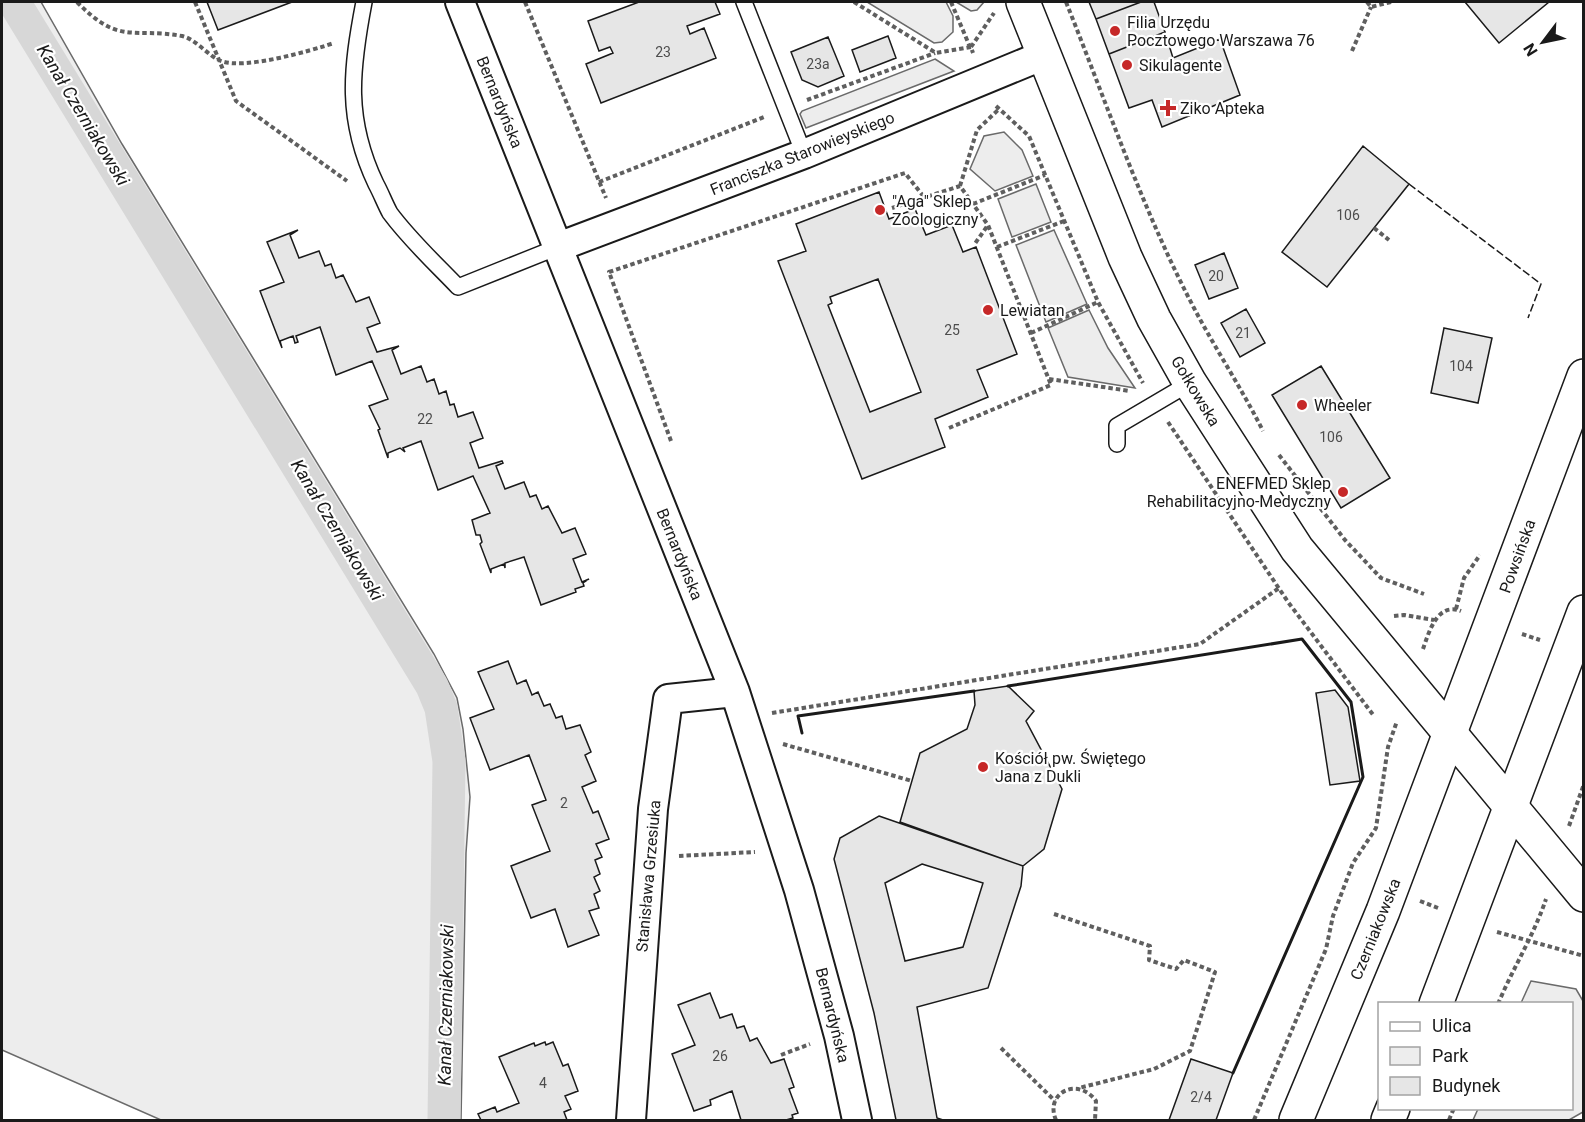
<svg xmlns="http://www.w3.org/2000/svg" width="1585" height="1122" viewBox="0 0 1585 1122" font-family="Roboto,sans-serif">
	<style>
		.green { fill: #ededed; stroke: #6a6a6a; stroke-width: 1.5 }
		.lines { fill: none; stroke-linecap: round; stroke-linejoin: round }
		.canal { stroke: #d7d7d7; stroke-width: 33 }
		.building { fill: #e6e6e6; stroke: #1a1a1a; stroke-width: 1.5; fill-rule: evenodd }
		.service-casing { stroke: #1a1a1a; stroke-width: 18 }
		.minor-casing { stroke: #1a1a1a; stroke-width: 32 }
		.tertiary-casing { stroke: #1a1a1a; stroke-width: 36 }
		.secondary-casing { stroke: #1a1a1a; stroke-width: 36 }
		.path { stroke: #5f5f5f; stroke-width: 4; stroke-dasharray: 4.5 3; stroke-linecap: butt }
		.service { stroke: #fff; stroke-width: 15 }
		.minor { stroke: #fff; stroke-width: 28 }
		.tertiary { stroke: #fff; stroke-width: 33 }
		.secondary { stroke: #fff; stroke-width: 33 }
		.fence { stroke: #1a1a1a; stroke-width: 1.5; stroke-dasharray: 8 3; stroke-linecap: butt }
		.wall { stroke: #1a1a1a; stroke-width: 3 }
		.poi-dot { fill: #c62828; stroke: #fff; stroke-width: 2 }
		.labels { text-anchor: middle; stroke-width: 4.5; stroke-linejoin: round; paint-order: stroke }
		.number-label { font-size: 14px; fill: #4d4d4d }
		.poi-label { font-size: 16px; fill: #1a1a1a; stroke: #fff; text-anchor: start }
		.street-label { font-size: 16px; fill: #1a1a1a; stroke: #fff }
		.water-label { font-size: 18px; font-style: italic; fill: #1a1a1a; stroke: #fff }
	</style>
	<rect width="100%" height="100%" fill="#fff"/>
	<!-- green -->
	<path class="green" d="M2,2H41L122,144L434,654L457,698L463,729L470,797L466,853L461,1120H161L2,1050Z
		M867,2H946L953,16V32L942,42L934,43Z
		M956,2H984L977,10L971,11Z
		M935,59L954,71L806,128L800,114L802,111Z
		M1004,132L1022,150L1033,176L995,191L970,169L984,136Z
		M1036,184L1051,222L1012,237L998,199Z
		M1054,230L1087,304L1046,322L1016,245Z
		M1089,310L1108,348L1135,388L1068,377L1048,328Z
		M1531,981L1576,989L1583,1001V1112L1569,1120H1473L1478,1109L1572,1108V1004L1521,1003Z"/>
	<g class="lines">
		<!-- canal -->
		<path class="canal" d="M14,2L432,686L441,708L449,761L444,1120"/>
	</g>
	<!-- building -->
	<path class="building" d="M207,2H292L218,30Z
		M639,2H715L720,14L687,26L690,34L704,28L716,58L601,103L586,64L613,53L610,47L599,51L588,21Z
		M1089,2H1141L1096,19Z
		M1141,2H1154L1165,32L1109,54L1096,19Z
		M1465,2H1549L1499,43Z
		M1165,32L1173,58L1220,39L1240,95L1162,127L1152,100L1129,108L1109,54Z
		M888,36L896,58L860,72L852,50Z
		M828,37L844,76L818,87L802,80L791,52Z
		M1363,146L1409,184L1327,287L1282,252Z
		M879,192L889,219L915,209L926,235L952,225L963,252L976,247L1017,354L977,370L988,397L935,419L945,447L862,479L778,261L806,251L796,224ZM878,279L921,392L870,412L828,305L832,303L830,297Z
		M298,230L290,235L299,258L319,251L325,266L331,264L336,278L343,275L356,302L369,297L380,323L367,328L377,352L399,346L392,350L401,374L421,366L427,382L434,379L439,394L446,391L450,405L454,404L458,417L473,412L483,438L470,443L479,468L502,461L503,463L496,466L505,489L524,482L530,497L536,495L542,509L548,506L562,533L575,528L586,554L573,559L582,582L589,579L583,583L584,586L575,589L576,592L541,605L524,557L505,563V568L504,564L491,569V573L480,544L482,542L480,535H476L472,520L490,513L473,476L438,490L421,441L403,448L405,452L400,448L388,453V458L378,430L380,429L369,406L388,399L372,361L336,375L320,327L296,336L298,342L295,343L293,336L280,341L282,348L260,291L284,282L267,242Z
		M1224,253L1238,288L1209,299L1195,265Z
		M1246,309L1265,343L1240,357L1221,323Z
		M1444,328L1492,338L1478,403L1431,393Z
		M1321,366L1390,478L1341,508L1272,395Z
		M508,661L517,684L526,680L532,695L538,692L544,706L550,704L556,718L562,716L566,729L580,725L591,752L585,755L596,781L582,787L593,813L598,811L609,839L596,844L602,857L595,860L600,874L594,877L600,891L594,894L599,908L589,911L599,935L568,947L555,909L531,918L511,866L550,851L532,805L546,800L529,755L490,770L470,718L494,709L478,672Z
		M1008,686L1034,711L1026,721L1062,789L1044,849L1023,866L900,822L920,753L967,729L975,705L974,691Z
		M1335,690L1348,707L1360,781L1330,785L1316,693Z
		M879,816L1023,866L1021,886L988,988L917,1007L937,1118L943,1120H896L874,1013L834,859L840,838ZM922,864L983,883L963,947L905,961L885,883Z
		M710,993L720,1018L732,1014L737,1028L744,1026L750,1041L757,1038L771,1063L784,1059L794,1087L789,1089L798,1113L792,1115L793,1118L786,1120H741L732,1091L710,1100L711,1105L694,1111L672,1054L695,1045L678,1005Z
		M545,1042L546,1045L553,1042L563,1066L568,1064L578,1091L565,1096L571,1109L564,1112L567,1120H481L478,1114L495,1107L497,1112L519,1103L499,1057L534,1043L535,1046Z
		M1191,1059L1233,1073L1216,1120H1169Z"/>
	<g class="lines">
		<defs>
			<path id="service" d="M364,2C351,70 345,119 376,184C381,193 385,204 390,213C410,240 435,263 458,287L558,247
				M744,2L804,154
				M1117,444V426L1190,383"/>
			<path id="minor" d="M460,2L735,692L799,890L839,1036L857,1120
				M558,247L804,154L1044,55
				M631,1120L653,809L668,699L735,692"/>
			<path id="tertiary" d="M1023,2L1125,257L1154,319L1190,383L1297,549L1584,895"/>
			<path id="secondary" d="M1436,1004L1584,612
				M1296,1120L1383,911L1584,376
				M1388,1120L1393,1108"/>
		</defs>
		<!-- service casing -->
		<use href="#service" class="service-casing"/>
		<!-- minor casing -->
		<use href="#minor" class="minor-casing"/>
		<!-- tertiary casing -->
		<use href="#tertiary" class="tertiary-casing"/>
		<!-- secondary casing -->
		<use href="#secondary" class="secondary-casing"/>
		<!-- path -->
		<path class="path" d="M77,2C120,46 132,27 182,36C196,39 208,56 221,61C244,70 310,51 334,43
			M195,2L236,101L347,181
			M525,2L606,198
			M854,2L936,53L971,47L973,53
			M951,2L970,47
			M1066,2C1107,104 1143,211 1194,308C1216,350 1242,389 1263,431
			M1367,2L1371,7L1391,2
			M971,47L994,13
			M1352,51L1371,7
			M807,100L935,53
			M996,106L1029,136L1098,302L1143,383
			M599,182L764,117
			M960,186L977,130L998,110
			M973,204L1045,175
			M892,208L960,186L988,225
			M1374,228L1389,240
			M997,247L1064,221
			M1031,333L1098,302
			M1049,379L1130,391
			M1168,422L1288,602L1374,716
			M949,428L1051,385L988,225L974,245
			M671,441L609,272L905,173L924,197
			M1279,455L1345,540L1381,578L1424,594
			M1456,609L1464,578L1480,555
			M1394,616L1404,615L1434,620
			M1522,634L1540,640
			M1423,649C1429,632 1437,602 1461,611
			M772,713L1200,644L1279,588
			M783,744L912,781
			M1569,826L1584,784
			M679,856L755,852
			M1420,901L1438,908
			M1054,914L1150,946L1149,960L1176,969L1184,960L1215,972L1190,1051L1154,1069L1079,1088
			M1497,932L1584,956
			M1498,1004C1513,968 1534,935 1546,899
			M1001,1048L1055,1101
			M781,1055L810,1044
			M1056,1120C1044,1093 1078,1076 1096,1101L1095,1120
			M1254,1120L1326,949L1333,916L1353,863L1376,828L1388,747L1397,721
			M1449,1120L1454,1108"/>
		<!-- service -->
		<use href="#service" class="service"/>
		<!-- minor -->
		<use href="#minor" class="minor"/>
		<!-- tertiary -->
		<use href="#tertiary" class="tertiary"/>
		<!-- secondary -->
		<use href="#secondary" class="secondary"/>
		<!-- fence -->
		<path class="fence" d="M1409,184L1541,284L1528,318"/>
		<!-- wall -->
		<path class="wall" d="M1008,686L1302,639L1351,702L1363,777L1233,1073
			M802,733L798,716L974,691"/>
	</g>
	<!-- markers -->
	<g class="poi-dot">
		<circle cx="1115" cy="31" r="6"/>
		<circle cx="1127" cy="65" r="6"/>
		<path d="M1165 99h6v6h6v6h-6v6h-6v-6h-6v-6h6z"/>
		<circle cx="880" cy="210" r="6"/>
		<circle cx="988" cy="310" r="6"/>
		<circle cx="1302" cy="405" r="6"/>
		<circle cx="1343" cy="492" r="6"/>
		<circle cx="983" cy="767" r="6"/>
	</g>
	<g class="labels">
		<!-- number labels -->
		<g class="number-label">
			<text x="663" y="57">23</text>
			<text x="818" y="69">23a</text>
			<text x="1348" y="220">106</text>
			<text x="1216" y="281">20</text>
			<text x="952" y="335">25</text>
			<text x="1243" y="338">21</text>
			<text x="1461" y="371">104</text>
			<text x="425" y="424">22</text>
			<text x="1331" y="442">106</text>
			<text x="564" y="808">2</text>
			<text x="720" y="1061">26</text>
			<text x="543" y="1088">4</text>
			<text x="1201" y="1102">2/4</text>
		</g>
		<!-- poi labels -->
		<g class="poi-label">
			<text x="1127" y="28">Filia Urzędu<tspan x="1127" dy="18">Pocztowego Warszawa 76</tspan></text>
			<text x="1139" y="71">Sikulagente</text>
			<text x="1180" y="114">Ziko Apteka</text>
			<text x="892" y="207">"Aga" Sklep<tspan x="892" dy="18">Zoologiczny</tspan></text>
			<text x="1000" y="316">Lewiatan</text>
			<text x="1314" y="411">Wheeler</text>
			<text x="1331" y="489" text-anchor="end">ENEFMED Sklep<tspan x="1331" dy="18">Rehabilitacyjno-Medyczny</tspan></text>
			<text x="995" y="764">Kościół pw. Świętego<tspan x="995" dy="18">Jana z Dukli</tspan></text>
		</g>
		<!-- street labels -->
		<g class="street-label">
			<text transform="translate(500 102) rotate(68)" y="6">Bernardyńska</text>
			<text transform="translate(802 153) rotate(-22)" y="6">Franciszka Starowieyskiego</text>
			<text transform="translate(1196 391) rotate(59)" y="6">Gołkowska</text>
			<text transform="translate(680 554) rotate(68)" y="6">Bernardyńska</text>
			<text transform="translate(1517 556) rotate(-70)" y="6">Powsińska</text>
			<text transform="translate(648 876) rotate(-85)" y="6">Stanisława Grzesiuka</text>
			<text transform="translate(1375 929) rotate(-68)" y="6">Czerniakowska</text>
			<text transform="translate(833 1015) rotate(76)" y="6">Bernardyńska</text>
		</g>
		<!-- water labels -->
		<g class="water-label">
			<text transform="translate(83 115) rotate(59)" y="6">Kanał Czerniakowski</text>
			<text transform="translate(337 530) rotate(59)" y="6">Kanał Czerniakowski</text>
			<text transform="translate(446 1005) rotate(-89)" y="6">Kanał Czerniakowski</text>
		</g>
	</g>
	<!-- border -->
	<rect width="1585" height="1122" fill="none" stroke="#1a1a1a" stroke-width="6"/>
	<!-- legend -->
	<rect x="1378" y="1002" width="195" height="108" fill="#ffffff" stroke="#a3a3a3" stroke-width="1.5"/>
	<rect x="1390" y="1022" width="30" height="9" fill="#ffffff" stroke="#a3a3a3" stroke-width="1.5"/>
	<text x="1432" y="1032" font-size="18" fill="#1a1a1a">Ulica</text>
	<rect x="1390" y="1047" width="30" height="18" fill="#ededed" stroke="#a3a3a3" stroke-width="1.5"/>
	<text x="1432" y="1062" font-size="18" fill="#1a1a1a">Park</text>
	<rect x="1390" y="1077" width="30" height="18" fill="#e6e6e6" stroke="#a3a3a3" stroke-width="1.5"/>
	<text x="1432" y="1092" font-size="18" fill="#1a1a1a">Budynek</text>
	<!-- north arrow -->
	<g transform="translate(1543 42) rotate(238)" stroke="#ffffff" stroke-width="4.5" paint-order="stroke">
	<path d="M0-4.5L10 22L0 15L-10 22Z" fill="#1a1a1a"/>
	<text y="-9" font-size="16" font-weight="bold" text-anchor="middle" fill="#1a1a1a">N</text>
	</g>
</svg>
